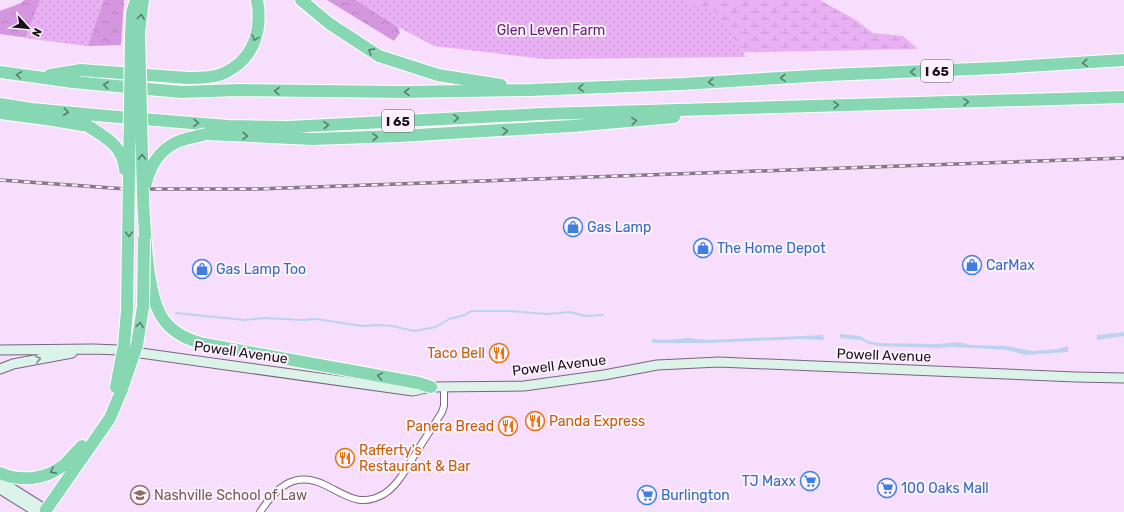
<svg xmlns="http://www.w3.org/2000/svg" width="1124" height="512" viewBox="0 0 1124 512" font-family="Rubik,sans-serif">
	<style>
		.forest { fill: url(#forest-crowns) }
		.wetland { fill: url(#wetland-marsh) }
		.park { fill: url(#park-dots) }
		.water { fill: #bbd3f0 }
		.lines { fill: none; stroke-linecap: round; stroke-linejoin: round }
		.stream { stroke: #bbd3f0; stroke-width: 2 }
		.minor-casing { stroke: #7b647f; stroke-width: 8 }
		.secondary-casing { stroke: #7b647f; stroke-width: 11 }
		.motorway-casing { stroke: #fff; stroke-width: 14 }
		.minor { stroke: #fff; stroke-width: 6 }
		.secondary { stroke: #dbf3e8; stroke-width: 9 }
		.motorway { stroke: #87d8b2; stroke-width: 12 }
		.rail-casing { stroke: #88778b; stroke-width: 3.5 }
		.rail { stroke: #fcf2fe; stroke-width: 2; stroke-dasharray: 6; stroke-linecap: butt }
		.motorway-bridge-casing { stroke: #fff; stroke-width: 14; stroke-linecap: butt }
		.motorway-bridge { stroke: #87d8b2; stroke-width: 12 }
		.oneway { stroke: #567e6e }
		.oneway2 { stroke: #848d8c }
		.labels { text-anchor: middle; stroke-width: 4; stroke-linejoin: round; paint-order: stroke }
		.shield { fill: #fcf2fe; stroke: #5e545f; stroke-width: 1 }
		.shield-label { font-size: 13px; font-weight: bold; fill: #1a111b }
		.park-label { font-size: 14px; fill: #661e74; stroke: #fcf2fe }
		.shop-label { font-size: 14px; fill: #366cbe; stroke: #fcf2fe; text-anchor: start }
		.street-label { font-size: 14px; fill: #1a111b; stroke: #fcf2fe }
		.food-label { font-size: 14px; fill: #c56008; stroke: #fcf2fe; text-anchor: end }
		.education-label { font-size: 14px; fill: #785e54; stroke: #fcf2fe; text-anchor: start }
	</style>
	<defs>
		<pattern id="forest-crowns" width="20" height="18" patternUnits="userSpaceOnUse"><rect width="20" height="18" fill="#d396df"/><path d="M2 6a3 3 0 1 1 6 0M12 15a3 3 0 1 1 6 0" fill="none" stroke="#b580bf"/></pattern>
		<pattern id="wetland-marsh" width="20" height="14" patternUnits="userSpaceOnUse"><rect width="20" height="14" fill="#e9b1f4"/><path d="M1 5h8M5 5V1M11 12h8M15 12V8" fill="none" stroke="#c797d1"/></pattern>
		<pattern id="park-dots" width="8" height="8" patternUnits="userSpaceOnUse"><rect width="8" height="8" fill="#e9b1f4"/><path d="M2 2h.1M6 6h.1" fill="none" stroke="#c797d1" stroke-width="1.8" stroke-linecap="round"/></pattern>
	</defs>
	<rect width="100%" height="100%" fill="#f8defd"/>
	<!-- forest -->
	<path class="forest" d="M24,0H124L121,45L88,46L0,34V11L21,3Z
		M327,0H356L398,27L400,33L394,41Z"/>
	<!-- wetland -->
	<path class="wetland" d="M639,0H820L856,20L873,33L903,36L918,49L718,53Z"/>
	<!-- park -->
	<path class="park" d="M40,0H104L88,46L25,38Z
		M356,0H681L717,12L746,57L543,59L434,46L398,27Z"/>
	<!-- water -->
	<path class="water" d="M1124,332V336L1097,340V335Z
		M840,334L860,336L868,341L877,343C896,343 916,344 936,344C947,344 959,340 969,345L1006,346L1033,351L1058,349L1068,346V352L1025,355L1007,350L971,348L958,346L939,348L879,346L869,344L861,340L840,338Z
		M823,335L824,340L800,339L709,343H652V339L667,340L688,338L710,340Z"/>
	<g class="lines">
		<!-- stream -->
		<path class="stream" d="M176,313L245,320L264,318L302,320L317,319L362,326L377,325L392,326L414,331L436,327L449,319L465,315L471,311H509L547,314L570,312L585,316L603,315
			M954,346L963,347"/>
		<defs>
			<path id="minor" d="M260,512C276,488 294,470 325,485C346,495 360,508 384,494C398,485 406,469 414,456C423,441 433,427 442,412L444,406V387"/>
			<path id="secondary" d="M0,350L93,349L119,350L413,391L431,387L524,386L604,375L657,365L719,362L1076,377L1124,378
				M0,369L13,364L72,353
				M0,481L46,510
				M0,489L37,512"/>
			<path id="motorway" d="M301,0L330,24L379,56L438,75L501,85
				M139,33L143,0
				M131,36L132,13L136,0
				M0,72L73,82L181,92L239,90L403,92L530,90L682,84L828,75L997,68L1124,60
				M50,75L81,70L188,78C199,78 212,78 222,74C226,73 229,70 233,68C256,53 262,26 257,0
				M0,104L32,109L107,116L228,126L288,127L541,114L1124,97
				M0,113L53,120L88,126
				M206,134L312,139L400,136L572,126L674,117
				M143,196C144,220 145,242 148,266C153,307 160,333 204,344L419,383L431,387
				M0,473C22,482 46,480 65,464C71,458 76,452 82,446
				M46,510L110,418L122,389"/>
		</defs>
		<!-- minor casing -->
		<use href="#minor" class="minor-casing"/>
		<!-- secondary casing -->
		<use href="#secondary" class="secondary-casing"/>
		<!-- motorway casing -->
		<use href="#motorway" class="motorway-casing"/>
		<!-- minor -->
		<use href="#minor" class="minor"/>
		<!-- secondary -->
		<use href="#secondary" class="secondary"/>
		<!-- motorway -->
		<use href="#motorway" class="motorway"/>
		<defs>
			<path id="rail" d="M0,180L126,189H257L1124,158"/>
		</defs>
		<!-- rail casing -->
		<use href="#rail" class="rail-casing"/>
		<!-- rail -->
		<use href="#rail" class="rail"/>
		<defs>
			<path id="motorway-bridge" d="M139,33L143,196
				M88,126C106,138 122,145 125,169
				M146,183C150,167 159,151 175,143C184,138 196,137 206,134
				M116,387L124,345L127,311L131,36
				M122,389L137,345L143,307L144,239"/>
		</defs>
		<!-- motorway-bridge casing -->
		<use href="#motorway-bridge" class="motorway-bridge-casing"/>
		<!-- motorway-bridge -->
		<use href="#motorway-bridge" class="motorway-bridge"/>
	</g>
	<!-- one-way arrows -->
	<defs><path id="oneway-chevron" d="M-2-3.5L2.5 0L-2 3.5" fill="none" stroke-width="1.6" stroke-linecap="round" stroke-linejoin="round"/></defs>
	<g class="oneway">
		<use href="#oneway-chevron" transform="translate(141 17) rotate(-83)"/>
		<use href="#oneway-chevron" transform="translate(255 38) rotate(110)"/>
		<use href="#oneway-chevron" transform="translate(371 51) rotate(-148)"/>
		<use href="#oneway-chevron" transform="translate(1085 63) rotate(176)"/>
		<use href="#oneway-chevron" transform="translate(913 72) rotate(178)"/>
		<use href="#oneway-chevron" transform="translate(19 75) rotate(-172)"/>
		<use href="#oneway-chevron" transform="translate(783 78) rotate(177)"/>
		<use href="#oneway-chevron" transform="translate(711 82) rotate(177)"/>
		<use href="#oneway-chevron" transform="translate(106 85) rotate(-174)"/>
		<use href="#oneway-chevron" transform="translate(581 88) rotate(178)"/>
		<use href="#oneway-chevron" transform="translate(277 91) rotate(-178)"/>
		<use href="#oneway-chevron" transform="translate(407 92) rotate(179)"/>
		<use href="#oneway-chevron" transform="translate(966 102) rotate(-2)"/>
		<use href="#oneway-chevron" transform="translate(836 105) rotate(-2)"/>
		<use href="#oneway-chevron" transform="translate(66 112) rotate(6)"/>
		<use href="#oneway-chevron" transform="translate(456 118) rotate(-3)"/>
		<use href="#oneway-chevron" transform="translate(634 121) rotate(-5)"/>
		<use href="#oneway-chevron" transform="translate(196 123) rotate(4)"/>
		<use href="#oneway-chevron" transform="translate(326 125) rotate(-3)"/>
		<use href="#oneway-chevron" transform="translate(505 131) rotate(-4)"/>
		<use href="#oneway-chevron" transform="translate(245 136) rotate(3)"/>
		<use href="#oneway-chevron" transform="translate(375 137) rotate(-2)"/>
		<use href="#oneway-chevron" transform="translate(142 157) rotate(-91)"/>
		<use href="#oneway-chevron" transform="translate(129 234) rotate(90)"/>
		<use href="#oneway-chevron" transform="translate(140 325) rotate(-81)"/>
		<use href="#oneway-chevron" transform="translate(380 376) rotate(-170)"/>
		<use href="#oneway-chevron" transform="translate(53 471) rotate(152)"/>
	</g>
	<use class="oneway2" href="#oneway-chevron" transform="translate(38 359) rotate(-11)"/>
	<!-- icons -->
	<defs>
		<symbol id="shop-ring" viewBox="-11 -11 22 22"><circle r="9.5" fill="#fcf2fe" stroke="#3f7fe0" stroke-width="1.5"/><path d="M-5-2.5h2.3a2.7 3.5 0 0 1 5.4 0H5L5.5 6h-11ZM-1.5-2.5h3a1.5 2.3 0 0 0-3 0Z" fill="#3f7fe0"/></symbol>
		<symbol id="restaurant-ring" viewBox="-11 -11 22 22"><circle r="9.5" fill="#fcf2fe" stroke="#e8710a" stroke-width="1.5"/><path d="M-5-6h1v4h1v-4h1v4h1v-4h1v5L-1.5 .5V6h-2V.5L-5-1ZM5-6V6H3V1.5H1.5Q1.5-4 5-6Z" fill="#e8710a"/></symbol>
		<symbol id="supermarket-ring" viewBox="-11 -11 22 22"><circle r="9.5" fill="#fcf2fe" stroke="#3f7fe0" stroke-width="1.5"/><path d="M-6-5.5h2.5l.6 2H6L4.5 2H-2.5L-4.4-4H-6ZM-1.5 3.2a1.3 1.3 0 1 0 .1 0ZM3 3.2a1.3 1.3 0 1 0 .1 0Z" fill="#3f7fe0"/></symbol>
		<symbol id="university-ring" viewBox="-11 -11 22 22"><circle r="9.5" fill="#fcf2fe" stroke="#8d6e63" stroke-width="1.5"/><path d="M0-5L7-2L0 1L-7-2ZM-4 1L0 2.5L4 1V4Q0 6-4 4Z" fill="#8d6e63"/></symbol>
	</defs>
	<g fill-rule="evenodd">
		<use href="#shop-ring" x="562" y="216" width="22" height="22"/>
		<use href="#shop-ring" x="692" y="237" width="22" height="22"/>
		<use href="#shop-ring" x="961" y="254" width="22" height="22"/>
		<use href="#shop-ring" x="191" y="258" width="22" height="22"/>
		<use href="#restaurant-ring" x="488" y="342" width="22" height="22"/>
		<use href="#restaurant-ring" x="524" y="410" width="22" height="22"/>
		<use href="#restaurant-ring" x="497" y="415" width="22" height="22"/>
		<use href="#restaurant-ring" x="334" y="447" width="22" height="22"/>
		<use href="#supermarket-ring" x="799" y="470" width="22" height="22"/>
		<use href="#supermarket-ring" x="876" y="477" width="22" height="22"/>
		<use href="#university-ring" x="129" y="484" width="22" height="22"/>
		<use href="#supermarket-ring" x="636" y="484" width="22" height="22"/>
	</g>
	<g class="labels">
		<!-- shield labels -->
		<g class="shield">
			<rect x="921" y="60" width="32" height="22" rx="3"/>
			<rect x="382" y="110" width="32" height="22" rx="3"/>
		</g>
		<g class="shield-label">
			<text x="937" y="76">I 65</text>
			<text x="398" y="126">I 65</text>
		</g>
		<!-- park labels -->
		<g class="park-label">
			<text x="551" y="35">Glen Leven Farm</text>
		</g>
		<!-- shop labels -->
		<g class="shop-label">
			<text x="587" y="232">Gas Lamp</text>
			<text x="717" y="253">The Home Depot</text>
			<text x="986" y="270">CarMax</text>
			<text x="216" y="274">Gas Lamp Too</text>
			<text x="796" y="486" text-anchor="end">TJ Maxx</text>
			<text x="901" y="493">100 Oaks Mall</text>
			<text x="661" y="500">Burlington</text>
		</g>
		<!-- street labels -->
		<g class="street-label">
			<text transform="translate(241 352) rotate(8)" y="5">Powell Avenue</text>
			<text transform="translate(884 355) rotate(2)" y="5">Powell Avenue</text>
			<text transform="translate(559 365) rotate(-7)" y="5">Powell Avenue</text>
		</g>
		<!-- food labels -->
		<g class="food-label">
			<text x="485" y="358">Taco Bell</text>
			<text x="549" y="426" text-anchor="start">Panda Express</text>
			<text x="494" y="431">Panera Bread</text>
			<text x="359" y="455" text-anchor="start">Rafferty's<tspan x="359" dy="16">Restaurant &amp; Bar</tspan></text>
		</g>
		<!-- education labels -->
		<g class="education-label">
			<text x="154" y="500">Nashville School of Law</text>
		</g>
	</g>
	<!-- north arrow -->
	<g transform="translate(28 28) rotate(117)" stroke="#fcf2fe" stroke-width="3" paint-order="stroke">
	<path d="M0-3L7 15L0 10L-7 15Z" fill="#1a111b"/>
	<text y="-6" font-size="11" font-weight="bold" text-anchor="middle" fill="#1a111b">N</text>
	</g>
</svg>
